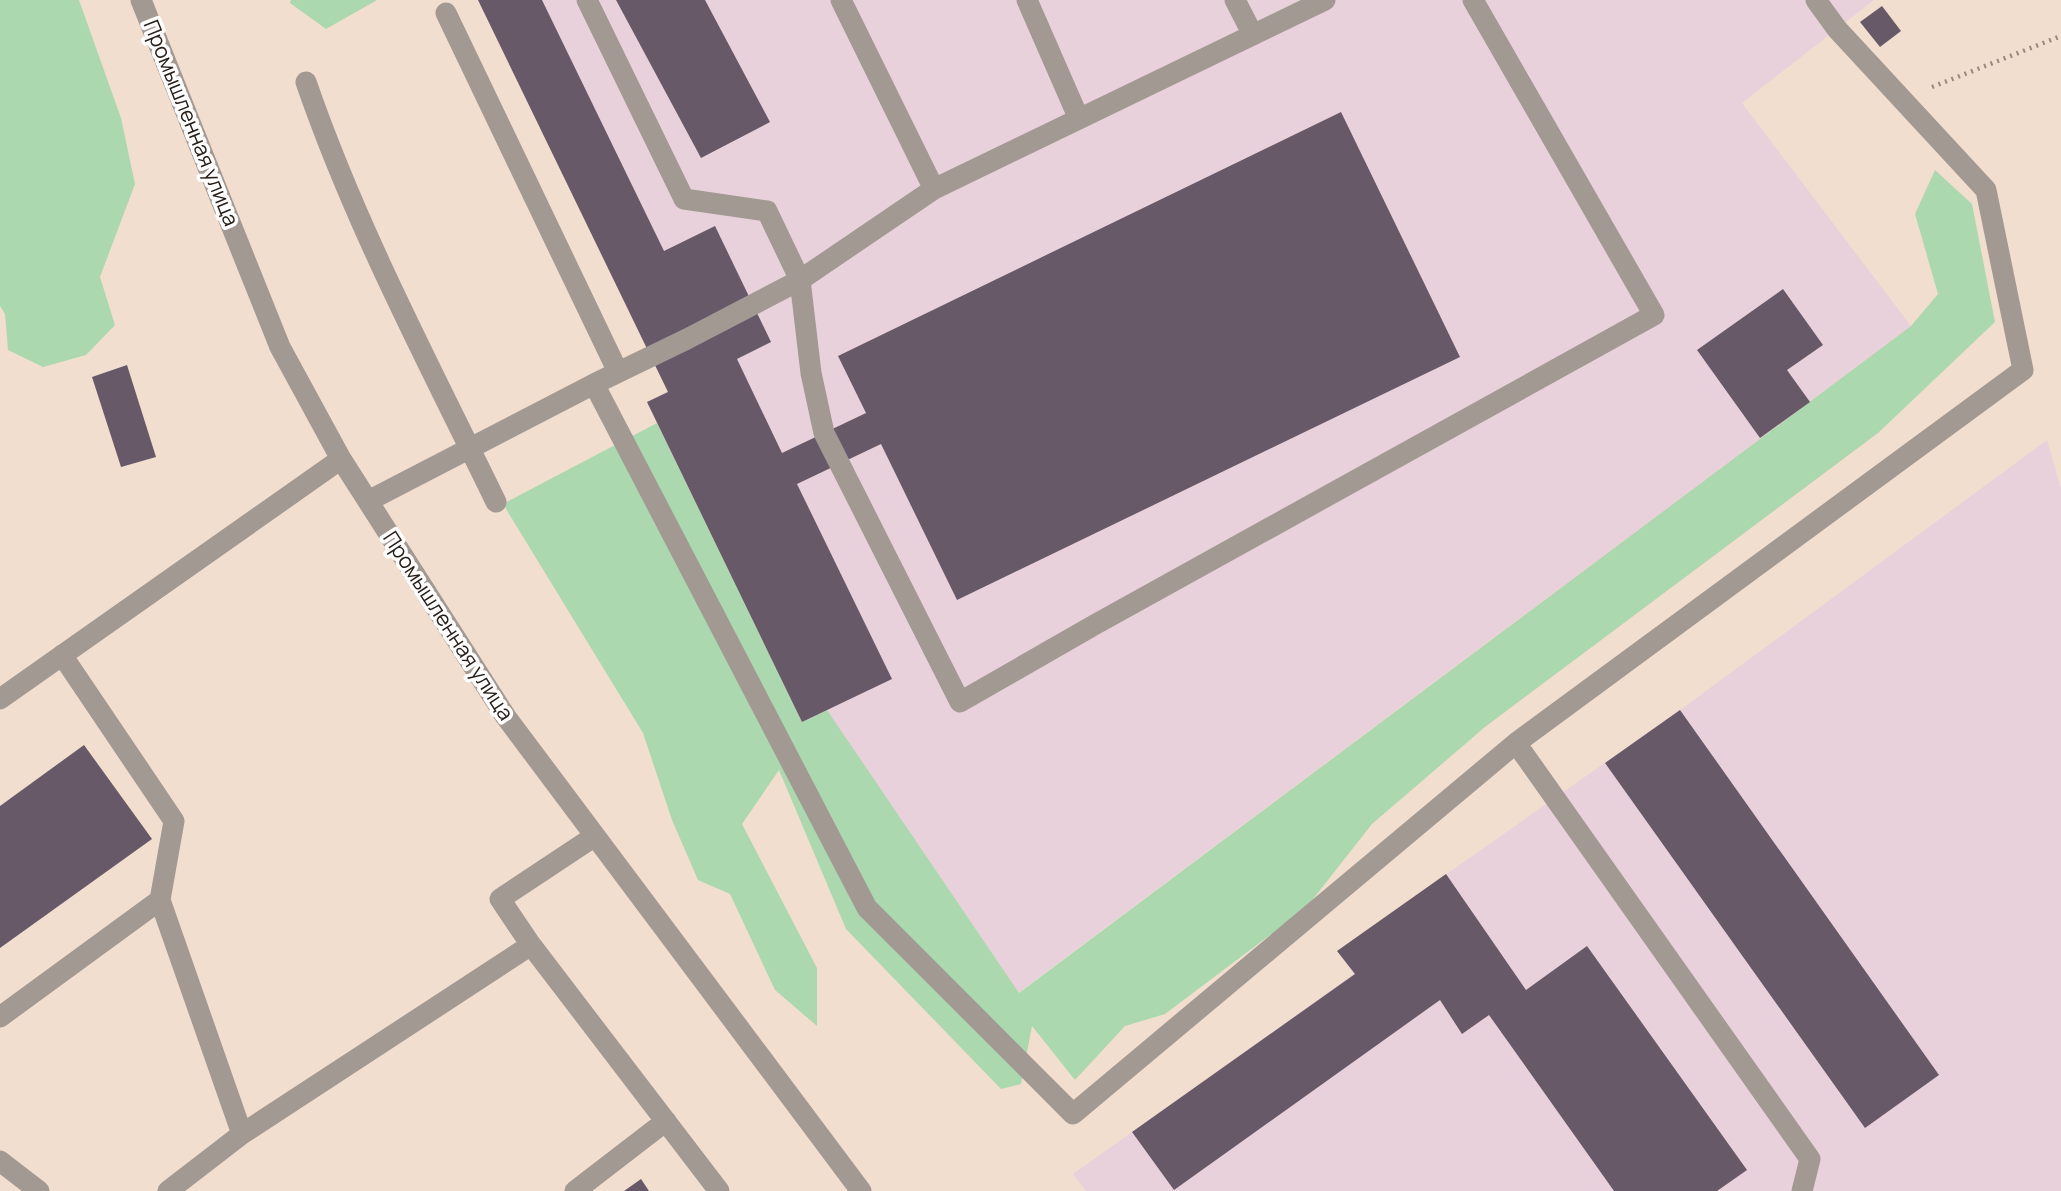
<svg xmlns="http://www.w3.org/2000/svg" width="2061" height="1191" viewBox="0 0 2061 1191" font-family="Manrope,sans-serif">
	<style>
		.industrial { fill: #e9d1db }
		.green { fill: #abd8af }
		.building { fill: #675968 }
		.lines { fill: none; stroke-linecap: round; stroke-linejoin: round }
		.path { stroke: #98897e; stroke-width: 4.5; stroke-dasharray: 2 5; stroke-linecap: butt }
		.minor { stroke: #a29993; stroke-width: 21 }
		.labels { text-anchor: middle; stroke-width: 7; stroke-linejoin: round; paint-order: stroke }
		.street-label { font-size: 21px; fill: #27201a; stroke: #fff }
	</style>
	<rect width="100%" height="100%" fill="#f2dece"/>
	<!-- industrial -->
	<path class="industrial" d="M478,0H1874L1742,103L1911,326L1018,993L827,711L802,722L647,402L668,391Z
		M2047,440L2061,489V1191H1086L1073,1174L1354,974L1337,951L1680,710Z"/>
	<!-- green -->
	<path class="green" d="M0,0H79L121,118L135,184L100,277L115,325L86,355L43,367L8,350L5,314L0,306Z
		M291,0H377L326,29L290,3Z
		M1935,170L1972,204L1995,322L1878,433L1485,727L1372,824L1306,908L1165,1014L1125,1026L1075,1080L1032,1026L1021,1084L1001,1089L846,929L779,770L742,824L817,968V1026L775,990L730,894L698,880L672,820L643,733L503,504L657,423L802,722L827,710L1019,993L1911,326L1938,294L1915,214Z"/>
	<!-- building -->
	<path class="building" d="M478,0H542L664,251L715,226L771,342L737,359L782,453L866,413L838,356L1341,112L1460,357L957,600L881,444L797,484L892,679L802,722L647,402L668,392Z
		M616,0H705L770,122L701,158Z
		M1882,6L1901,31L1880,47L1860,22Z
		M1783,289L1823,345L1787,370L1810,402L1760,438L1697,350Z
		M127,365L156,457L121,467L92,377Z
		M1680,710L1939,1075L1865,1128L1605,763Z
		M84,745L152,839L0,948V806Z
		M1446,874L1526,990L1587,946L1747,1170L1717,1191H1614L1489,1015L1462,1034L1440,1000L1174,1190L1132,1132L1355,974L1337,951Z
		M641,1179L649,1191H624Z"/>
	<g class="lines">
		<!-- path -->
		<path class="path" d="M1932,87L2061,36"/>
		<!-- minor -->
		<path class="minor" d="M141,0L280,347L341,459L506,717L861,1191
			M587,0L684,199L767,211L800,280L687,339L594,384
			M841,0L934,189
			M1027,0L1079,119
			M1235,0L1253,35
			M1325,0L934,189L800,280L811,373L824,433L960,702L1096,624L1654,315L1473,0
			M446,13L618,372
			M306,82C356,227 429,364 496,502
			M368,501L594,384L867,908L1073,1114L1516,743L2023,370L1986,190L1837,29L1816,0
			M62,655L174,821L160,900L242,1134
			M0,699L341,459
			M1516,743L1810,1159L1802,1191
			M595,836L500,899L531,945L719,1191
			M0,1017L160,900
			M0,1161L39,1191
			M168,1191L242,1134L531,945
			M575,1191L666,1121"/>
	</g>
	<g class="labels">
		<!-- street labels -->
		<g class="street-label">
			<text transform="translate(191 123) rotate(68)" y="7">Промышленная улица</text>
			<text transform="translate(448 626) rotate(57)" y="7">Промышленная улица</text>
		</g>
	</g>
</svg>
